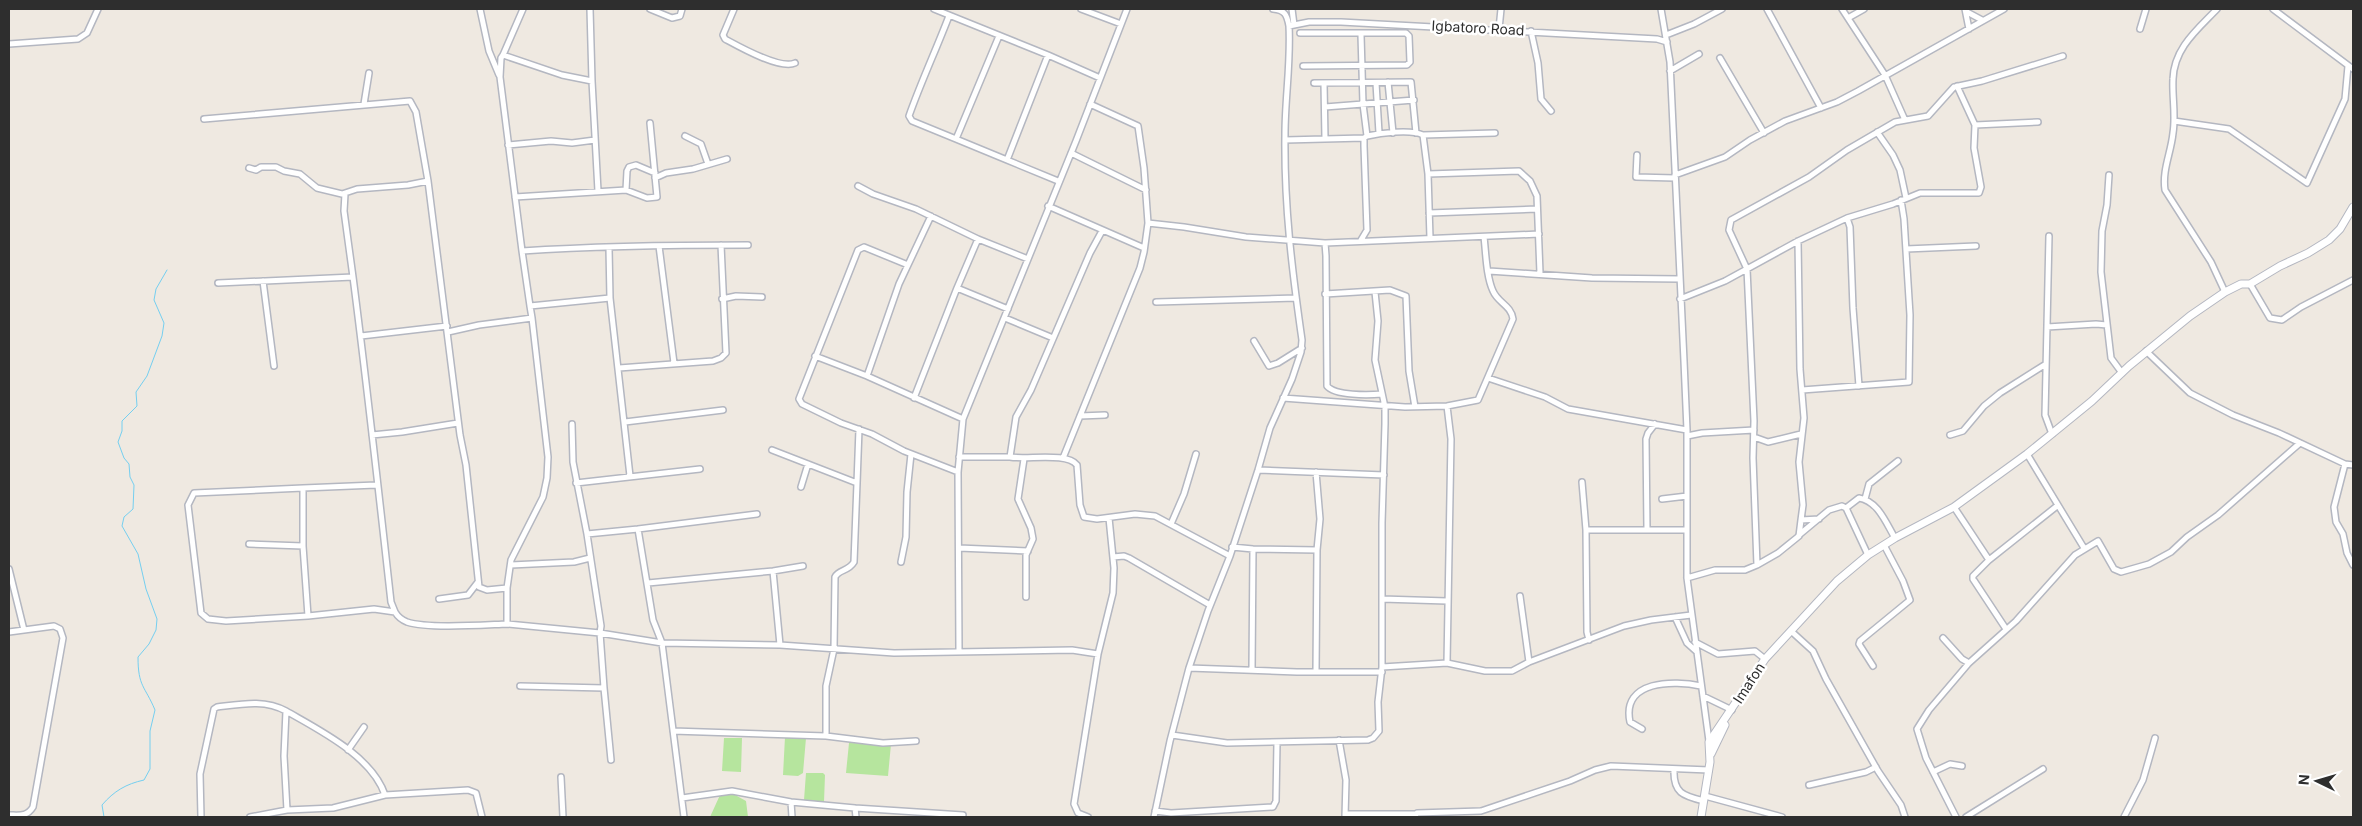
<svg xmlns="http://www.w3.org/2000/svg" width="2362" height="826" viewBox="0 0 2362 826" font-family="Inter,sans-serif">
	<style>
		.green { fill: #b6e59e }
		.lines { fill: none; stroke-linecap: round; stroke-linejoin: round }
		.stream { stroke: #75cff0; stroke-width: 1 }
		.street-casing { stroke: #b4b7c1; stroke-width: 8 }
		.secondary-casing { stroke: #b4b7c1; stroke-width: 9 }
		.street { stroke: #fff; stroke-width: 5 }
		.secondary { stroke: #fff; stroke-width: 7 }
		.labels { text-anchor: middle; stroke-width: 5; stroke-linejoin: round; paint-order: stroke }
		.street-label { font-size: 14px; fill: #2e2e2e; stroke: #fff }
	</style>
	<rect width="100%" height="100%" fill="#efe9e1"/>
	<!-- green -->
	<path class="green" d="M785,737L806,738L803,773L798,776L783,775Z
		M724,738H742L741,772L722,771Z
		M849,743L891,744L888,776L846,773Z
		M806,773H823L825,775L824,802L804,800Z
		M728,791L746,801L748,817H710L720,795Z"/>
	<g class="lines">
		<!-- stream -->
		<path class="stream" d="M104,817L102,805C114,791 126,784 144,780L150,769V731L155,710C145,686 138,687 138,657L149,644L156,630L157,619L146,589L138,554L122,526L124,517L133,509L134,485L130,477L129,464L124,458L118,442L122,431V421L137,406L136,392L147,376L162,336L164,323L154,300L156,289L167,270"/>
		<defs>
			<path id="street" d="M480,9L489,51L499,75
				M590,9L592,81L562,75L503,55L501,58L500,77L522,251C598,246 673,245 748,245
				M650,9L672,18L680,16L682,9
				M734,9L723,35L725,39C738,46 780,70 795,63
				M934,9L1048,55
				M1081,9L1121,24
				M1292,9L1294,25
				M1661,9L1670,62L1684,361L1687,430V578L1709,741
				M1767,9L1821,108
				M1842,9L1885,75L1905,120
				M1965,9L1969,29
				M2217,9C2197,30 2174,48 2173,79C2172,97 2176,115 2173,133C2171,153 2162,170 2165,190L2211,262L2225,292
				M2273,9L2353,69
				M1967,12L1982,20
				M949,16C936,50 921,82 909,116L912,121L956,139
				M1848,18L1864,9
				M1289,26L1309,22H1341L1657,39L1667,42
				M1499,29L1501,9
				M2140,29L2146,9
				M1531,31L1538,63L1541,99L1551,111
				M1300,33H1406L1409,36L1410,62L1407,65L1303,66
				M1361,35L1363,104L1367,136L1364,138V146L1367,230L1361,240
				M1666,35L1694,24L1722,9
				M999,36L956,139L1007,160
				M9,44L78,39L87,33L98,9
				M503,55L523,9
				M1720,58L1764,133
				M1670,71L1699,54
				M592,81L598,191
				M1388,82L1393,133
				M1314,83L1411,82L1416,133
				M1324,83L1325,139
				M1376,83L1379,133
				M364,104L369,73
				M1325,107L1414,100
				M204,119L410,101L416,112L428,181
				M2174,121L2229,129L2307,183L2345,99L2348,66
				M1975,125L2038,122
				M1877,132L1893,155L1900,170L1906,198
				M1423,135L1495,133
				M685,136L701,144L708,164
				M1367,136C1380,133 1411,129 1423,135L1428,174L1430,238
				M1285,140L1364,138
				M508,145L551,141L572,143L595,140
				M1071,153L1146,190
				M1637,155L1636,177L1675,178
				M249,168L256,170L261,167H276L284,171L300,174L317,188L342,194L357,189L408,185L428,181L460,435L466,465L479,587L487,590L507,588V624C482,625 429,629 407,622C402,620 398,617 395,612
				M1428,174L1519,171L1530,181L1537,196L1540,273
				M1675,175L1725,157L1750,140L1785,121L1837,102L1858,91L2004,9
				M2109,175L2107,205L2102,231L2101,272L2111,358L2122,373
				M655,178L666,173L693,169L727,159
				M1058,181L1007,160L1048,55L1100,78
				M858,186L873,194L916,209L978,239
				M626,190L627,171L629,167L636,165L655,173
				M345,194L344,211L353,277
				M515,197L626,190L647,198L657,197L650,123
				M1048,206L1144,248
				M1429,213L1537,209
				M1847,218L1850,227L1853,308L1859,386
				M1148,223L1184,227L1246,237L1325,243L1539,234
				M1102,231L1090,253L1031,390L1016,417L1010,457C1027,460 1067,452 1077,465L1080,505L1084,517L1097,519L1135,514L1155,516L1230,556
				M2049,236L2045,415L2052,434
				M1325,243L1326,256L1327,386C1335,396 1369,395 1382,394
				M659,246L674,363
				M1906,249L1976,246
				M522,251L530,306L610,298L609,248
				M908,265L864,247L858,250L799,399L802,404L841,423L872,434L904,451L958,472
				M1489,271L1592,278L1680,279
				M263,281L274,366
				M218,283L353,277C367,385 379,494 391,602L395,612L374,609L308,616L226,621L208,619L201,613L188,505L194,493L303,488V546
				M2250,284L2270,318L2282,320L2301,307L2353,280
				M957,288L978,239L1028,259
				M1325,294L1390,290L1406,296L1409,371L1415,407
				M610,298L630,476
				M722,299L736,296L762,297
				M1680,299L1725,281L1798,241L1847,218L1893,204L1920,193H1979L1981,187L1974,148L1975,125L1957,86
				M1156,302L1296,298
				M1005,318L1053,338
				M2047,327L2096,324L2107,325
				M448,332L479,325L532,318L530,306
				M361,336L447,326
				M1254,341L1269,366L1278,363L1302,348
				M2146,351L2190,393L2233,415L2279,433L2345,464L2353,465
				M815,356L867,376L963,419
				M619,368L713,361L721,358L726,353L721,245
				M867,376L899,284L931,216
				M1488,378L1545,397L1568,409L1687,430
				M1802,390L1909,382L1910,315L1904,219L1901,200
				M914,398L957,288L1008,309
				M1283,398L1405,407L1447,406L1478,400L1513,319C1511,305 1498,303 1493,291C1486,276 1486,253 1484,237
				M1080,416L1105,415
				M625,422L723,410
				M372,435L402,432L458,423
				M1950,435L1963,431L1984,406L2000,393L2046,364
				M1687,436L1702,433L1754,430
				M1754,437L1768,442L1801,434
				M772,450L857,483L854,562C848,572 839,569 835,577L834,649L826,686V736L883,743L916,741
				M2027,454L2084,548
				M959,457H1010
				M1063,458L1140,268L1144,252L1148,223L1144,168L1138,126L1090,104
				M1024,459L1018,499L1031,528L1033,539L1026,555V597
				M2345,464L2334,507L2336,522L2343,534L2347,553L2353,565
				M1258,470L1384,475
				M1582,482L1586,530L1587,632L1589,640
				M576,483L700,469
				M857,483L859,429
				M801,487L808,464
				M303,488L376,485
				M1662,499L1687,496
				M1865,499L1869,484L1898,461
				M1954,507L1989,560
				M1846,508L1859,498C1878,501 1886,523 1895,538
				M1801,520L1819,519
				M1171,524L1184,494L1196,454
				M638,529L757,514
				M1647,529L1646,439L1648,433L1655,424
				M1586,530H1686
				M1799,535L1829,510L1842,506L1846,508L1868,555
				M249,544L303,546L308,616
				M1232,547L1253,549L1317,550
				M959,548L1028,551
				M1113,557L1124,556L1129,558L1210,605
				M901,562L906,537L907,492L911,454
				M511,565L574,562L590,558
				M1757,565L1778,553L1799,536L1801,520L1803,505L1799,462L1804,418L1800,369L1798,241
				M9,569L24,630
				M773,571L780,645
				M1687,578L1715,570H1745L1757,565L1753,458L1754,421L1747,269L1729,230L1731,220L1809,177L1847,150L1895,122L1928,116L1954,87L1982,81L2063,56
				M648,583L773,571L803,566
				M507,588L511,560L543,497L547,478L548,457L532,318
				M1520,596L1529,662
				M439,599L468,595L478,582
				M1382,599L1447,601
				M1675,617L1687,643L1697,652
				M507,624L600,633L601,626L587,534L573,462L572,424
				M2006,629L1973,579V576L1989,560L2057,506
				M1791,631L1813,651L1826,679L1878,771L1901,805L1905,817
				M9,632L54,626L60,629L63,638L33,807C27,817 19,815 9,815
				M1943,638L1962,659L1969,663
				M1695,642L1718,654L1755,651L1765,659
				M959,651L958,472L963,419L1076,141L1127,9
				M1447,663L1485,671H1512L1529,662L1624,626L1651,620L1691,615
				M1873,666L1859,644L1860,641L1910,600L1903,581L1884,545
				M1382,667L1447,663L1451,439L1447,406
				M1189,668L1297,672H1382
				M1252,670L1253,549
				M1316,672L1317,550L1320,519L1316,472
				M520,686L604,688L600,633L662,643L653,620L638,529L587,534
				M604,688L611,760
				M1703,696L1732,710
				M286,711C319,730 372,756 385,795
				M1642,729L1630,722C1621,680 1674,680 1701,686
				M673,731L826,736
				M1172,735L1227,743L1368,740L1373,738L1379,731L1378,702L1382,667V523L1385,424V407L1375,360L1378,321L1375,292
				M1339,740L1346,780L1345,817
				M348,750L364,727
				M1674,769C1673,793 1683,796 1704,801
				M1933,772L1950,764L1962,766
				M561,777L563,817
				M1809,785L1866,772L1876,767
				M1705,796L1782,817
				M682,798L732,791L791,802L855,808L856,817
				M791,802L792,817
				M855,808L963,815
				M1155,811L1171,813L1273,807L1276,801L1277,743
				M1345,814H1415
				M201,817L200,774L214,709L217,707C241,704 265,699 286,711L284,756L287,810
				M250,817L287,810L333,808L385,795L468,790L476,793L482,817
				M684,817L662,643L780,645L894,653L1072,650L1098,654
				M1088,817L1078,813L1074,804L1098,654L1113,593L1114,568L1109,518
				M1154,817L1170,741L1189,668L1208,611L1230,556L1258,470L1270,428L1292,379L1301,352L1302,340C1292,270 1284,205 1285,134C1285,98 1291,62 1289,26C1287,15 1285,10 1273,9
				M1414,817L1417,813L1481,811L1570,781L1595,770L1611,766L1709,770
				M1956,817L1926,758L1917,729L1929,710L1969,663L2016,621L2075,555L2098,541L2114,569L2121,572L2149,564L2171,552L2187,537L2218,515L2300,443
				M1966,817L2043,769
				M2124,817L2143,780L2155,738"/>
			<path id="secondary" d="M1711,754L1725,725
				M1701,817L1710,762L1709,742L1765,659L1837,581L1868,555L1895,538L1954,507L2027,454L2092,401L2129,366L2190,316L2225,292L2241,284H2250L2280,266L2308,253L2329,240L2340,229L2353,207"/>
		</defs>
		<!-- street casing -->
		<use href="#street" class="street-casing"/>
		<!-- secondary casing -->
		<use href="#secondary" class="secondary-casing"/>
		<!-- street -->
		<use href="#street" class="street"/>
		<!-- secondary -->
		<use href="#secondary" class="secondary"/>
	</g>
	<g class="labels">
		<!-- street labels -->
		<g class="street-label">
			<text transform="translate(1478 28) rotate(3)" y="5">Igbatoro Road</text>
			<text transform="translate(1749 683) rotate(-57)" y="5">Imafon</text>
		</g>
	</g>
	<!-- border -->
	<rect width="2362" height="826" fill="none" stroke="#2e2e2e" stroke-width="20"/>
	<!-- north arrow -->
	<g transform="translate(2317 781) rotate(275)" stroke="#ffffff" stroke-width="4" paint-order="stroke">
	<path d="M0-4L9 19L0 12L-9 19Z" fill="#2e2e2e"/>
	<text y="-8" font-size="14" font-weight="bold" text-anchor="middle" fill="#2e2e2e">N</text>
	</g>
</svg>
